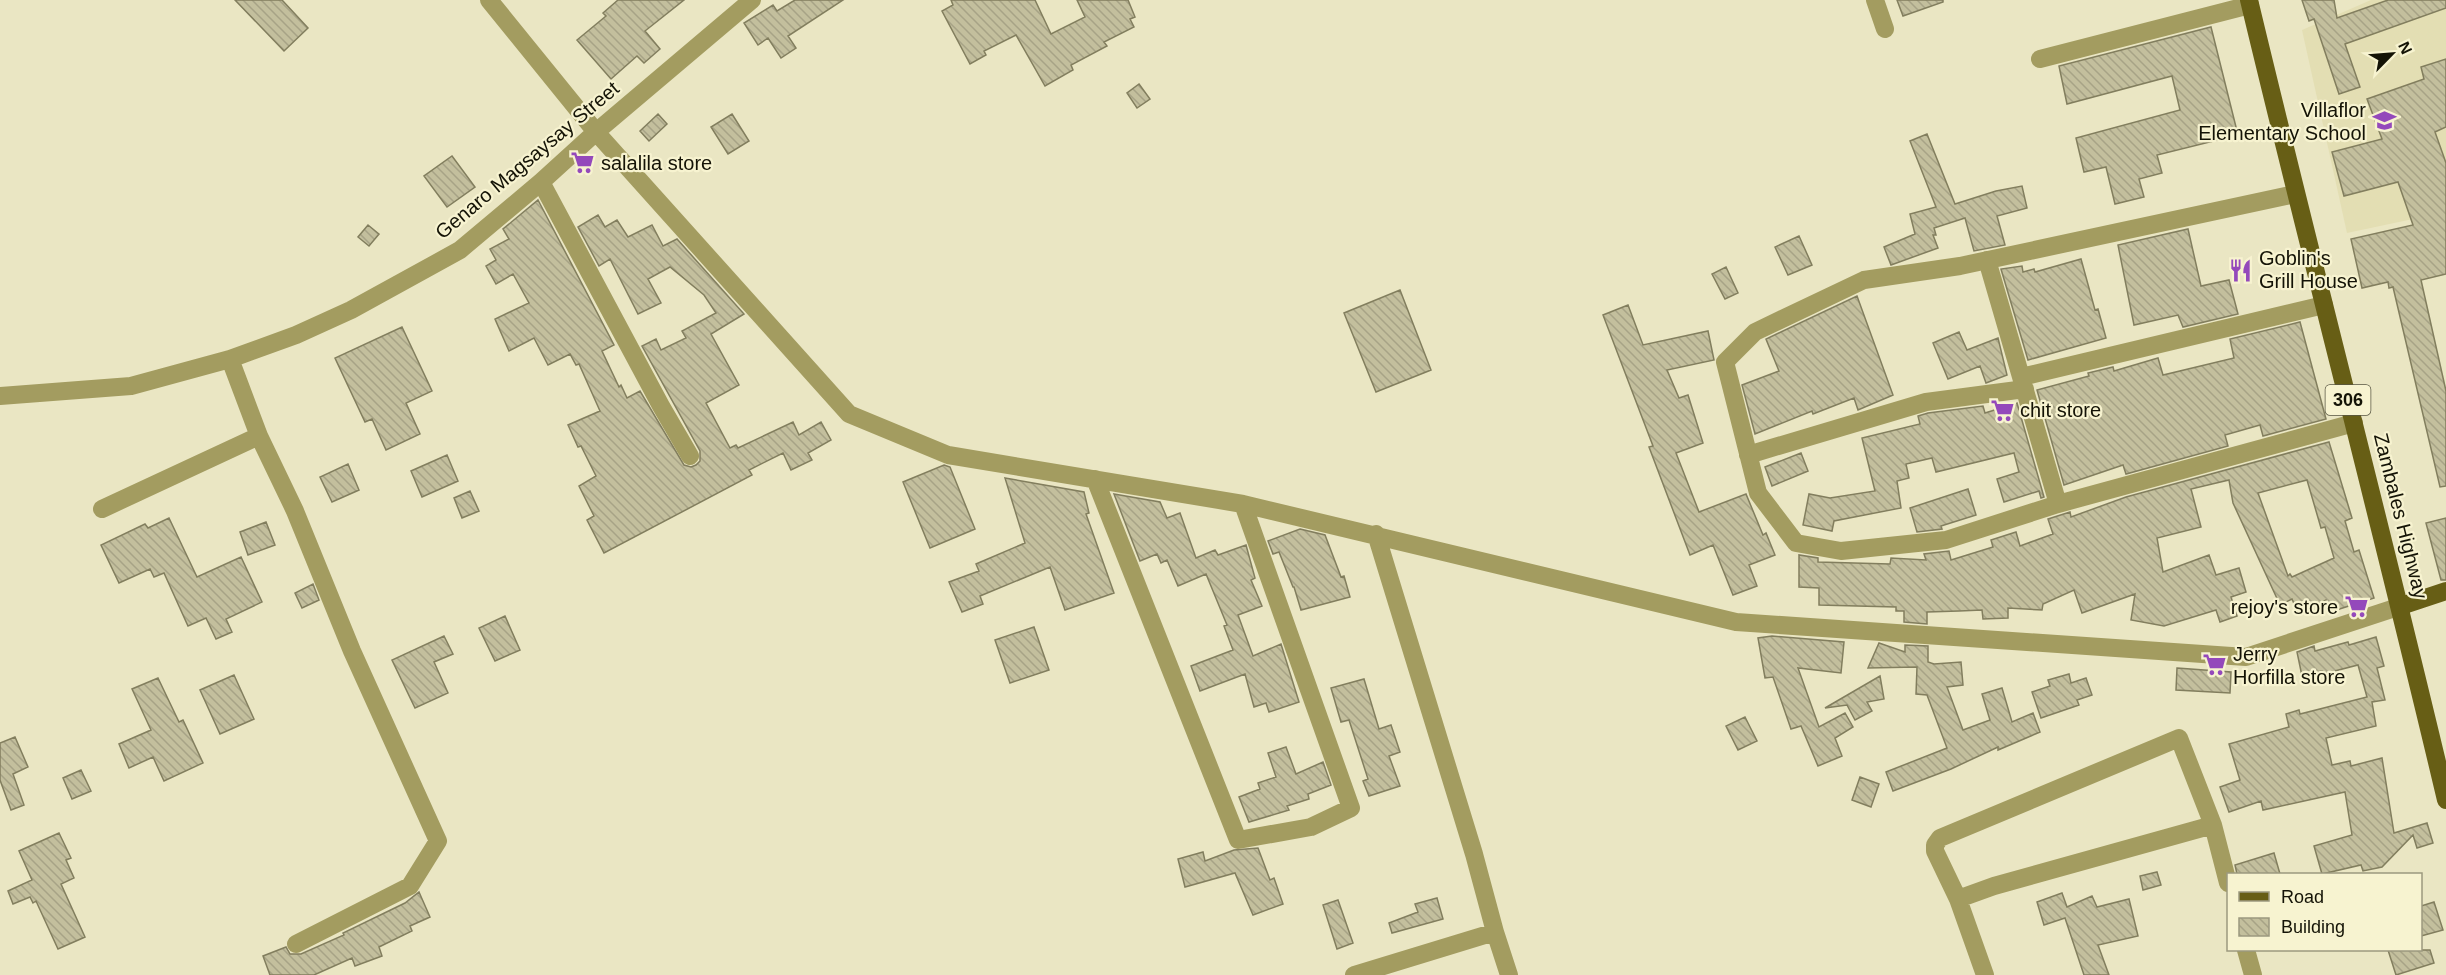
<svg xmlns="http://www.w3.org/2000/svg" width="2446" height="975" viewBox="0 0 2446 975" font-family="Helvetica,sans-serif">
	<style>
		.built { fill: #e3deb3 }
		.building { fill: url(#building-back-hatch); stroke: #827e5e; stroke-width: 1.5; fill-rule: evenodd }
		.lines { fill: none; stroke-linecap: round; stroke-linejoin: round }
		.minor { stroke: #a39c60; stroke-width: 18 }
		.major { stroke: #675e15; stroke-width: 18 }
		.labels { text-anchor: middle; stroke-width: 4.5; stroke-linejoin: round; paint-order: stroke }
		.shield { fill: #f7f3d0; stroke: #585643; stroke-width: 1.5 }
		.shield-label { font-size: 18px; font-weight: bold; fill: #141306 }
		.poi-label { font-size: 20px; fill: #141306; stroke: #f7f3d0; text-anchor: start }
		.street-label { font-size: 20px; fill: #141306; stroke: #f7f3d0 }
	</style>
	<defs>
		<pattern id="building-back-hatch" width="6" height="6" patternUnits="userSpaceOnUse" patternTransform="scale(1.5)"><rect width="6" height="6" fill="#c3bf9d"/><path d="M-1 5l2 2M0 0l6 6M5-1l2 2" fill="none" stroke="#a7a386"/></pattern>
	</defs>
	<rect width="100%" height="100%" fill="#eae6c3"/>
	<!-- built -->
	<path class="built" d="M2371,0H2446V212L2347,233L2302,30Z"/>
	<!-- building -->
	<path class="building" d="M235,0H282L308,28L284,51Z
		M618,0H684L645,31L660,49L644,63L637,56L611,79L577,40L606,16L603,13Z
		M795,0H843L788,36L796,48L781,58L768,38L758,45L744,23L773,5L777,11Z
		M951,0H1035L1051,34L1085,17L1077,0H1128L1135,17L1130,19L1134,27L1104,42L1107,46L1071,65L1073,70L1045,86L1016,35L984,51L986,55L970,64L942,11L953,5Z
		M1897,0H1943V2L1903,16Z
		M2302,0H2334L2337,18L2388,0H2446V8L2345,44L2360,87L2339,94L2314,19L2309,21Z
		M2211,27L2238,135L2157,155L2162,173L2139,179L2144,197L2115,204L2106,167L2084,172L2076,138L2180,110L2172,76L2067,104L2059,66Z
		M2446,59V127L2435,132L2446,163V274L2421,280L2446,391V486L2440,487L2393,287L2389,288L2388,282L2362,288L2351,239L2413,225L2398,182L2344,196L2332,152L2382,139L2367,99L2424,79L2421,67Z
		M1139,84L1150,99L1137,108L1127,93Z
		M658,114L667,124L649,141L640,131Z
		M732,114L749,141L728,154L711,127Z
		M1927,134L1955,204L1996,191L2022,186L2027,208L1997,216L2005,245L1974,251L1965,218L1934,228L1936,235H1933L1938,248L1891,265L1884,247L1915,234L1910,214L1936,207L1910,141Z
		M452,156L475,187L447,207L424,176Z
		M538,200L614,345L602,351L619,387L621,385L627,398L640,391L684,465L691,467L696,465L700,461V451L642,346L656,339L661,350L686,338L682,331L716,313L704,295L670,267L648,279L661,303L638,314L610,259L599,266L578,227L598,215L605,227L617,220L628,237L652,225L663,246L677,239L744,314L711,334L739,385L706,403L730,448L736,445L738,448L793,422L799,435L821,422L831,440L808,453L812,460L791,470L783,453L749,470L752,475L604,553L587,520L594,516L579,486L596,476L581,446L578,447L568,425L600,411L579,364L576,365L570,354L548,365L534,338L509,351L495,319L529,303L513,274L496,284L486,266L496,260L490,249L509,239L503,229Z
		M368,225L379,234L369,246L358,237Z
		M2188,229L2201,286L2229,280L2238,314L2183,327L2178,315L2134,325L2118,245Z
		M1799,236L1812,265L1788,275L1775,247Z
		M2081,259L2095,310L2098,309L2106,338L2028,360L2001,269L2022,266L2023,272L2034,269L2035,272Z
		M1726,267L1738,293L1725,299L1712,274Z
		M1400,290L1431,370L1376,392L1344,313Z
		M1857,296L1893,395L1858,410L1854,398L1813,414L1812,411L1755,434L1742,385L1779,371L1766,339Z
		M1628,305L1643,345L1708,331L1714,360L1667,370L1679,398L1688,395L1703,443L1676,453L1699,512L1746,494L1763,535L1766,533L1775,555L1749,565L1757,586L1733,595L1713,545L1690,555L1649,447L1653,446L1603,315Z
		M2300,322L2326,419L2263,436L2260,425L2225,435L2228,446L2126,474L2123,465L2064,485L2037,390L2089,376L2088,373L2113,367L2114,371L2158,358L2163,375L2234,358L2230,339Z
		M402,327L432,391L406,403L420,434L386,450L372,419L365,422L335,358Z
		M1959,332L1967,350L1998,338L2007,375L1986,383L1980,366L1948,379L1933,343Z
		M2017,403L2044,497L2041,498L2039,491L2004,502L1997,479L2019,472L2014,453L1936,472L1932,458L1906,464L1909,478L1897,481L1901,508L1834,521L1832,531L1803,525L1809,494L1830,498L1875,491L1862,438L1920,424L1918,416L1928,413L1983,406L1985,413Z
		M2329,442L2352,518L2345,521L2354,552L2359,550L2374,598L2330,612L2326,600L2298,613L2292,599L2280,605L2233,503L2229,480L2191,489L2201,527L2157,538L2163,572L2209,555L2216,575L2239,568L2246,592L2231,597L2237,616L2220,622L2216,610L2164,626L2131,620L2135,594L2082,613L2074,590L2043,604L2042,610L2008,608V618L1983,619L1982,610L1959,611L1927,612V624L1904,622V611H1896V607L1819,605V588L1799,587V555L1818,558V562L1890,564L1891,558L1926,560L1924,554L1949,551L1951,560L1993,547L1991,540L2016,532L2020,546L2053,534L2048,519L2070,512L2071,517L2126,497ZM2307,480L2321,528L2325,527L2334,558L2292,577L2290,574L2288,576L2258,493Z
		M1801,453L1808,471L1772,486L1765,467Z
		M447,455L458,481L422,497L411,471Z
		M348,464L359,490L332,502L320,477Z
		M944,465L950,467L975,529L930,548L903,482Z
		M1005,478L1084,492L1089,513L1086,514L1114,593L1065,610L1050,567L980,596L983,604L962,612L949,582L979,571L976,564L1025,543Z
		M1968,489L1976,515L1941,526L1942,529L1917,532L1910,508Z
		M470,491L479,511L462,518L454,498Z
		M1114,494L1160,502L1167,518L1180,513L1196,558L1215,550L1218,555L1246,545L1255,578L1251,580L1262,606L1238,615L1253,656L1281,644L1299,702L1269,712L1266,703L1254,707L1245,674L1200,691L1191,666L1233,650L1224,626L1227,625L1206,574L1178,586L1167,560L1161,563L1157,554L1140,561Z
		M169,518L197,577L241,557L262,602L226,619L232,632L216,639L206,618L188,626L164,573L154,577L150,569L119,583L101,545L145,524L148,528Z
		M2446,518V580H2441L2426,523Z
		M266,522L275,545L248,555L240,532Z
		M1300,529L1325,535L1341,577L1344,576L1350,597L1301,610L1294,587H1293L1279,552L1273,554L1268,541Z
		M313,584L319,600L302,608L295,593Z
		M505,616L520,650L495,661L479,628Z
		M1034,627L1049,670L1010,683L995,640Z
		M444,636L453,654L434,662L448,693L415,708L392,660Z
		M1772,636L1844,642L1841,673L1798,668L1819,727L1845,713L1853,727L1835,738L1842,756L1818,766L1801,726L1791,729L1773,677L1765,678L1758,638Z
		M2376,637L2384,666L2377,668L2385,700L2372,702L2376,726L2326,738L2332,765L2350,761L2351,766L2382,758L2394,833L2427,823L2433,843L2417,848L2413,835L2382,867L2363,871L2361,865L2322,874L2314,846L2352,835L2345,792L2263,810L2261,801L2229,812L2220,787L2240,780L2229,744L2289,727L2286,714L2299,710L2300,714L2367,697L2358,665L2323,674L2322,671L2302,676L2297,652L2314,646L2315,651L2348,642L2349,645Z
		M1879,643L1905,652V645L1928,646V662L1934,664L1961,662L1963,685L1947,687L1963,730L1990,720L1982,694L2002,688L2012,722L2033,713L2040,732L1998,750V747L1951,769L1893,791L1886,772L1947,748L1927,695L1916,694L1917,667L1868,668Z
		M2177,668L2231,672L2230,693L2176,690Z
		M2069,674L2071,683L2086,678L2092,695L2077,700L2079,705L2041,718L2032,692L2050,686L2048,680Z
		M234,675L254,719L220,734L200,690Z
		M1880,676L1884,699L1867,702L1872,711L1855,720L1847,705L1825,708Z
		M158,678L179,722L183,720L203,763L164,781L153,757L129,768L119,744L151,730L132,689Z
		M1364,679L1379,729L1391,725L1400,752L1389,756L1400,786L1369,796L1363,781L1368,779L1349,720L1341,722L1331,688Z
		M1745,717L1757,741L1738,750L1726,726Z
		M15,737L28,767L13,774L24,805L11,810L0,780V743Z
		M1286,747L1296,774L1323,762L1331,785L1308,794L1309,799L1287,806L1289,810L1249,822L1239,797L1260,789L1258,783L1276,777L1268,753Z
		M81,770L91,791L72,799L63,778Z
		M1860,777L1879,784L1871,807L1852,800Z
		M59,833L71,858L66,860L74,878L61,884L85,937L58,949L36,901L33,903L30,897L13,904L8,891L32,880L19,851Z
		M1258,848L1270,880L1274,878L1283,904L1253,915L1235,873L1185,887L1178,859L1203,852L1205,861L1234,850Z
		M2274,853L2280,874H2237L2235,865Z
		M2157,872L2161,885L2143,890L2140,876Z
		M419,892L430,917L410,926L412,931L379,947L382,956L355,966L352,958L314,975H270L263,956L286,947L290,954H301L344,935L343,933L405,903Z
		M2062,893L2067,907L2092,896L2097,907L2129,899L2138,936L2098,945L2109,975H2084L2065,918L2044,925L2037,902Z
		M1437,898L1443,919L1392,933L1389,923L1418,912L1415,904Z
		M1338,900L1353,943L1337,949L1323,905Z
		M2434,902L2443,930L2421,936V906Z
		M2388,950H2430L2434,963L2396,975Z"/>
	<g class="lines">
		<!-- minor -->
		<path class="minor" d="M489,0L596,132L849,414L948,455L1243,504L1736,622L2246,657L2401,606
			M1875,0L1885,29
			M2040,59L2250,5
			M541,182L661,406L690,456
			M2295,194L1960,266L1864,280L1755,332L1725,362L1758,493L1796,543L1841,551L1946,540L2058,504L2354,423
			M1987,260L2058,504
			M230,359L259,436L295,511L352,651L438,841L410,886L296,944
			M2021,377L2324,305
			M0,396L131,386L230,359L296,335L351,310L460,250L541,182L596,132L752,0
			M1748,455L1926,402L2025,389
			M1095,479L1238,840L1311,827L1351,808L1243,504
			M102,509L259,436
			M1958,899L1935,851V845L1940,838L2179,738L2213,825L2228,883
			M1495,932L1509,975
			M2246,950L2253,975
			M1354,975L1495,932L1474,854L1376,534
			M1985,975L1958,899L1994,886L2213,825"/>
		<!-- major -->
		<path class="major" d="M2249,0C2313,267 2383,533 2446,800
			M2401,606L2446,591"/>
	</g>
	<!-- icons -->
	<defs>
		<symbol id="school-bare" viewBox="-9 -9 18 18"><path d="M0-5L7-2L0 1L-7-2ZM-4 1L0 2.5L4 1V4Q0 6-4 4Z" fill="#9449bb" stroke="#f7f3d0" stroke-width="2.5" paint-order="stroke"/></symbol>
		<symbol id="supermarket-bare" viewBox="-9 -9 18 18"><path d="M-6-5.5h2.5l.6 2H6L4.5 2H-2.5L-4.4-4H-6ZM-1.5 3.2a1.3 1.3 0 1 0 .1 0ZM3 3.2a1.3 1.3 0 1 0 .1 0Z" fill="#9449bb" stroke="#f7f3d0" stroke-width="2.5" paint-order="stroke"/></symbol>
		<symbol id="restaurant-bare" viewBox="-9 -9 18 18"><path d="M-5-6h1v4h1v-4h1v4h1v-4h1v5L-1.5 .5V6h-2V.5L-5-1ZM5-6V6H3V1.5H1.5Q1.5-4 5-6Z" fill="#9449bb" stroke="#f7f3d0" stroke-width="2.5" paint-order="stroke"/></symbol>
	</defs>
	<g fill-rule="evenodd">
		<use href="#school-bare" x="2368" y="104" width="33" height="33"/>
		<use href="#supermarket-bare" x="566" y="146" width="33" height="33"/>
		<use href="#restaurant-bare" x="2224" y="254" width="33" height="33"/>
		<use href="#supermarket-bare" x="1986" y="394" width="33" height="33"/>
		<use href="#supermarket-bare" x="2340" y="590" width="33" height="33"/>
		<use href="#supermarket-bare" x="2198" y="648" width="33" height="33"/>
	</g>
	<g class="labels">
		<!-- shield labels -->
		<rect class="shield" x="2325.5" y="385" width="45" height="30" rx="4.5"/>
		<g class="shield-label">
			<text x="2348" y="406">306</text>
		</g>
		<!-- poi labels -->
		<g class="poi-label">
			<text x="2366" y="117" text-anchor="end">Villaflor<tspan x="2366" dy="23">Elementary School</tspan></text>
			<text x="601" y="170">salalila store</text>
			<text x="2259" y="265">Goblin's<tspan x="2259" dy="23">Grill House</tspan></text>
			<text x="2020" y="417">chit store</text>
			<text x="2338" y="614" text-anchor="end">rejoy's store</text>
			<text x="2233" y="661">Jerry<tspan x="2233" dy="23">Horfilla store</tspan></text>
		</g>
		<!-- street labels -->
		<g class="street-label">
			<text transform="translate(527 160) rotate(-40)" y="7">Genaro Magsaysay Street</text>
			<text transform="translate(2401 516) rotate(76)" y="7">Zambales Highway</text>
		</g>
	</g>
	<!-- legend -->
	<rect x="2227" y="873" width="195" height="78" fill="#f7f3d0" stroke="#9c997f" stroke-width="1.5"/>
	<rect x="2239" y="892" width="30" height="9" fill="#675e15" stroke="#9c997f" stroke-width="1.5"/>
	<text x="2281" y="903" font-size="18" fill="#141306">Road</text>
	<rect x="2239" y="918" width="30" height="18" fill="url(#building-back-hatch)" stroke="#9c997f" stroke-width="1.5"/>
	<text x="2281" y="933" font-size="18" fill="#141306">Building</text>
	<!-- north arrow -->
	<g transform="translate(2392 54) rotate(65)" stroke="#f7f3d0" stroke-width="4.5" paint-order="stroke">
	<path d="M0-4.5L10 22L0 15L-10 22Z" fill="#141306"/>
	<text y="-9" font-size="16" font-weight="bold" text-anchor="middle" fill="#141306">N</text>
	</g>
</svg>
